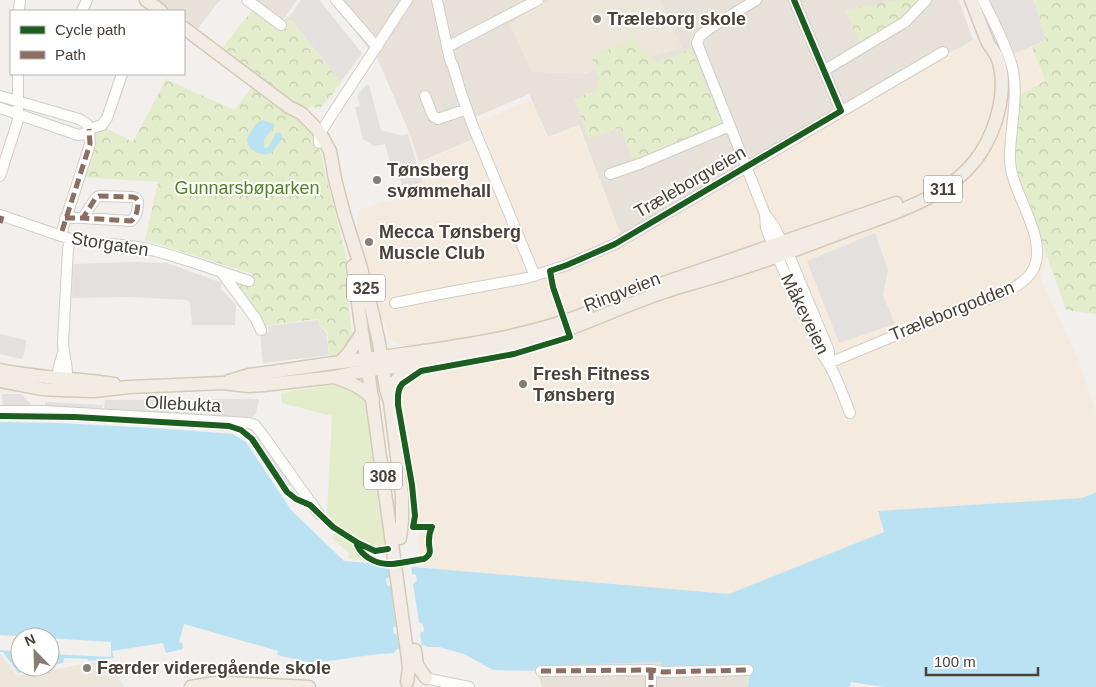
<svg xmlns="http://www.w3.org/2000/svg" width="1096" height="687" viewBox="0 0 1096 687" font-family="Helvetica,sans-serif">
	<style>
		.residential { fill: #e7e1d9 }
		.commercial { fill: #f5eade }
		.education { fill: #ede6db }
		.grass { fill: #e3edcb }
		.park { fill: url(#park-crowns) }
		.parking { fill: #e4e0dd }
		.water { fill: #bae2f2 }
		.pier { fill: #f2efec }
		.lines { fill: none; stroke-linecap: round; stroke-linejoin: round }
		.minor-casing { stroke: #d1cdc9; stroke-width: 12 }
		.major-casing { stroke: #d5cab8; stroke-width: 15 }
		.minor { stroke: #fdfdfc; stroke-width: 10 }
		.major { stroke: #f2ece4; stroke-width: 12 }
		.quiet { stroke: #8d6e63; stroke-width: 5; stroke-dasharray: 10 5; stroke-linecap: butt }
		.cycleway-casing { stroke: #fff; stroke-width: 9 }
		.cycleway { stroke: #1b5e20; stroke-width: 6 }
		.poi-dot { fill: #857d76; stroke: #fff; stroke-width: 2 }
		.labels { text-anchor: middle; stroke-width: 4; stroke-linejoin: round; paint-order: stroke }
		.shield { fill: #fff; stroke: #807973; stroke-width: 1 }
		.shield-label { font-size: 16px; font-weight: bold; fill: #4a4037 }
		.poi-label { font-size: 18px; font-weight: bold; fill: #4a4037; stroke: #fff; text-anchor: start }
		.street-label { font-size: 18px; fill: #4a4037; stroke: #fff }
		.park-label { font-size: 18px; fill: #518025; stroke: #fff }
	</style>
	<defs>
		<pattern id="park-crowns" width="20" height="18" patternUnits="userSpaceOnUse" patternTransform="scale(1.25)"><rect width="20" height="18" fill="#e3edcb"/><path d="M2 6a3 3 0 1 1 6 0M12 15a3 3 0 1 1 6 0" fill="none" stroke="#c4ccaf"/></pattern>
	</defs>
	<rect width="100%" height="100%" fill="#f2efec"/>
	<!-- residential -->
	<path class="residential" d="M151,0H220L195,32L184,24V11H166Z
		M253,0H297L281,22Z
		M330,0H959L973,40L621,235L579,125L548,137L529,94L475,117L483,135L419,162L409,132L378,60Z
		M661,662L662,670L750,669L748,687H542L537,671L538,666Z"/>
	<!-- commercial -->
	<path class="commercial" d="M977,0H1033L1046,40L1032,47L1044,81L1026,91L1023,169L1049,243L1045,268L1040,277L1079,362L1096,413V489L1082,498L878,512L884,532L729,594L422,568L401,405L402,386L417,378V374L411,350L390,339L375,297L357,227L360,209L419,192L418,164L484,136L478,122L531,100L548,139L578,126L621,235L973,40L991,33Z"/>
	<!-- education -->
	<path class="education" d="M549,0H660L682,48L583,74L532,72L510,25L526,12Z
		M0,653L17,676L107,660L125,687H0Z"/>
	<!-- grass -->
	<path class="grass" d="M338,384C356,391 361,394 370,411L390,548L373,549L356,541L327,515L332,416L282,403L281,393Z
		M335,533L352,543L367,559V561L348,558L349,553L332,538Z"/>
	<!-- park -->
	<path class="park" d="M898,0H919L902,19L860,44L845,10Z
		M1033,0H1096V314L1066,310L1025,194L1017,169L1016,149L1015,97L1045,81L1032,47L1046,40Z
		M253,9L280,27L288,16L341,82L332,95L319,109L311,106L305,111L223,47Z
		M633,39L656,62L691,49L723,126L633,160L620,127L589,139L574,99L595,91L600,81L592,57Z
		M166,79L234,110L255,83L299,119L317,140L347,260V292L352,335L346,347L337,357L330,358L327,331L319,325L318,319L264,326L235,282H239L248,286L253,274L145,240L158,182L82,177L90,135L102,126L133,142Z"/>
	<!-- parking -->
	<path class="parking" d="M301,0H319L362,53L341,82L289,17Z
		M983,0H1033L1046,40L1008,56Z
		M366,85H369L381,130L402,136L408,134L422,182L409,186L408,183L402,185L397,169L392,170L385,144L374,146L363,139L355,107L360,106L357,95Z
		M875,233L888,270L883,295L895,324L839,343L807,261Z
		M131,262L167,263L222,283L220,288L236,305L235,325H192L190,302L187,300L129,297L72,298L73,264Z
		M318,320L319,325L326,332L329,355L263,363L260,333L269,332L268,326Z
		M0,334L26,340L25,351L22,359L0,354Z
		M2,394H21L34,407H3Z
		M259,399L256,413L251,418L104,411L105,400Z
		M45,402L102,405V410L45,408Z
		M262,434L296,481L288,487L255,439Z"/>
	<!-- water -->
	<path class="water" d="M263,120L274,124V128C269,133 260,141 265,148L268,147L277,132L281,133C283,139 281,141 277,146C276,147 273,151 272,152C263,158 248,151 247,141C247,137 249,133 252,130C255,125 257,122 263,120Z
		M0,422L56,423L153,428L233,434L246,442L291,510L344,561L729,594L884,532L878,511L1082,498L1096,492V687H884L851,682L850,687H748L750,669L662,671L661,662L538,666L537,671L493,670L464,654L439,647H428L424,645L397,649L394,653C367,654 339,661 312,662C301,662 288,657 277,655L278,651L184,624L179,642L182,643L183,649L166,653L163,643L112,651L114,658L89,661L87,659L64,658L63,663L50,666V654L111,657V642L0,635Z
		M0,650L20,652V667H44L18,673L3,652H0Z"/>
	<!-- pier -->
	<path class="pier" d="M388,562L411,564L412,574L416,575L417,581L413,584L419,622L423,624L424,631L420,633L422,648L400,651L398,635L394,634L393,628L396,626L391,587L387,585L386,579L389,577Z"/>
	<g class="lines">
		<defs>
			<path id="minor" d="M247,0L281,25
				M336,0L377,47
				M437,0L450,60L453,66L461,93L472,124L535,276
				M756,0L710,28L700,36L697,43L765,214L774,226L791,260L829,351V363
				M794,0L841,111
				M19,11L20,0
				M82,11L87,0
				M447,47L538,0
				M825,70L905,22L926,0
				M0,96L79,119L87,124L89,129
				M425,96L433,116L438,119L467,109
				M0,108L78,135L84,134L89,129L102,125L107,118L122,74
				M319,143V137L320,133L407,0
				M610,174L642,163L730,126
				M0,176L18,120V74
				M0,215L70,239C94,245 119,243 143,248C179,256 214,270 249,281
				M765,215L766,228L777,256L822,354C835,371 842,393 850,413
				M65,218H83L95,199L99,196L133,197L136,198L138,201C138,208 137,217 131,221L83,218
				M62,231L90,144L89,129
				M222,273L256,319L261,330
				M395,303L445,293L527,278L567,265L615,244L943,52
				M829,363L959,309C982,301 1023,291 1034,268C1047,238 1016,199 1011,169C1009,160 1010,149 1011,139C1013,116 1017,93 1013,70C1008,48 993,21 983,0
				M59,383C56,372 60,363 63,353
				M64,384C71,371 63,357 63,342L68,249L70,239
				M0,411H44L249,423L255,425L262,434L319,514
				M651,670V687
				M541,671L651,670L663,672L748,670
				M429,679L469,687"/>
			<path id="major" d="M146,0L161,11
				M184,28L289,107L301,113L317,129L323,138L330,151L335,179L344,214L361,268L373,315L379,343L386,389L390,402L402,495V521L400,538
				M353,266C358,301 362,336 368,370L408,659L409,668L407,682
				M655,286L896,203
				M340,362L348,354L362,333
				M0,370C38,378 76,378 114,384
				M334,377C349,382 362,387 373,399
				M0,381L42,389L61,390L94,391L129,387L223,383L248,386L263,385L334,377L352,373C403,365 455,360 506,348C526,343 546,337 566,330C599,318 631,303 664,292C681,286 699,282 717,276C761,263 804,247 848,230C894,213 951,197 980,154C997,128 1009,87 997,57C995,52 991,48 988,43C982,29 977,14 971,0
				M229,381L249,375C293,369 337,362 382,357C451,347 522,339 587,313
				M390,400L395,382L411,364
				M415,650L417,665L426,678
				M191,687L214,683H229L309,687"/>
		</defs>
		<!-- minor casing -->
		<use href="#minor" class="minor-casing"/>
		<!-- major casing -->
		<use href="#major" class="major-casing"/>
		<!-- minor -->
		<use href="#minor" class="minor"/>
		<!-- major -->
		<use href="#major" class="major"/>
		<!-- quiet -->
		<path class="quiet" d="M65,218H83L95,199L99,196L133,197L136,198L138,201C138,208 137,217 131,221L83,218
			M0,223L2,216
			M62,231L90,144L89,129
			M651,670V687
			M541,671L651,670L663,672L748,670"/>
		<defs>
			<path id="cycleway" d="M0,416L75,417L229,426L241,430L252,439L287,492L296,499L310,505L333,527L358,543L375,551L388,549
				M358,543L357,545C362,556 374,563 387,564C395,565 414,560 424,559C434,553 428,549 429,540C429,535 430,531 432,527H413L415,516L412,485L398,405C398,398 397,390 402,384L421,371L514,354L570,337L553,287L550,271L567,265L615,244L841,111L794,0"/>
		</defs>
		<!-- cycleway casing -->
		<use href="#cycleway" class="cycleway-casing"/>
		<!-- cycleway -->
		<use href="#cycleway" class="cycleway"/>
	</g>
	<!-- markers -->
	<g class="poi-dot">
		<circle cx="597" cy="19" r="5"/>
		<circle cx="377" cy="180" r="5"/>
		<circle cx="369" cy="242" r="5"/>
		<circle cx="523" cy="384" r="5"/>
		<circle cx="87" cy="668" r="5"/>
	</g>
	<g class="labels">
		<!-- shield labels -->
		<g class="shield">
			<rect x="924" y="175.5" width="38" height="27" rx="4"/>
			<rect x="347" y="274.5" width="38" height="27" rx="4"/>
			<rect x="364" y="462.5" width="38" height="27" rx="4"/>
		</g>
		<g class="shield-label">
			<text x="943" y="195">311</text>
			<text x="366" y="294">325</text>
			<text x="383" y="482">308</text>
		</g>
		<!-- poi labels -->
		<g class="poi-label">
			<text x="607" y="25">Træleborg skole</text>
			<text x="387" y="176">Tønsberg<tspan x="387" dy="21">svømmehall</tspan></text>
			<text x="379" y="238">Mecca Tønsberg<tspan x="379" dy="21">Muscle Club</tspan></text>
			<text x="533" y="380">Fresh Fitness<tspan x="533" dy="21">Tønsberg</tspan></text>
			<text x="97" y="674">Færder videregående skole</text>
		</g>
		<!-- street labels -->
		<g class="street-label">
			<text transform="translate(690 182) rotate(-30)" y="6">Træleborgveien</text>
			<text transform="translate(110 244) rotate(9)" y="6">Storgaten</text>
			<text transform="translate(622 292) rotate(-21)" y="6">Ringveien</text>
			<text transform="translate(952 311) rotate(-22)" y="6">Træleborgodden</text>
			<text transform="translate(805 314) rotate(64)" y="6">Måkeveien</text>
			<text transform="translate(183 404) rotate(3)" y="6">Ollebukta</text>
		</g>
		<!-- park labels -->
		<g class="park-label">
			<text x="247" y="194">Gunnarsbøparken</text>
		</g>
	</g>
	<!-- legend -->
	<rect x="10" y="10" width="175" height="65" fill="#ffffff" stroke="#b7b3af"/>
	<rect x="20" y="26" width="25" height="8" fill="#1b5e20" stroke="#b7b3af"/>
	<text x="55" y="35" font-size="15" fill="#4a4037">Cycle path</text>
	<rect x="20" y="51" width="25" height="8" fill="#8d6e63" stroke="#b7b3af"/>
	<text x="55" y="60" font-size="15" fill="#4a4037">Path</text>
	<!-- north arrow -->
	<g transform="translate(35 652) rotate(337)"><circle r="24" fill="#ffffff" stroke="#b7b3af"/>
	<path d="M0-4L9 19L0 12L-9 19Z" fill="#857d76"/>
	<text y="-8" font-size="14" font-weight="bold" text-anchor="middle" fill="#4a4037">N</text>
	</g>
	<!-- scale -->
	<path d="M926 667v8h112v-8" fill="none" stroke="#4a4037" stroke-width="2.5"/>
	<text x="934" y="667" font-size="15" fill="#4a4037" stroke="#ffffff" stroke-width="4" paint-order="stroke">100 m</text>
</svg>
